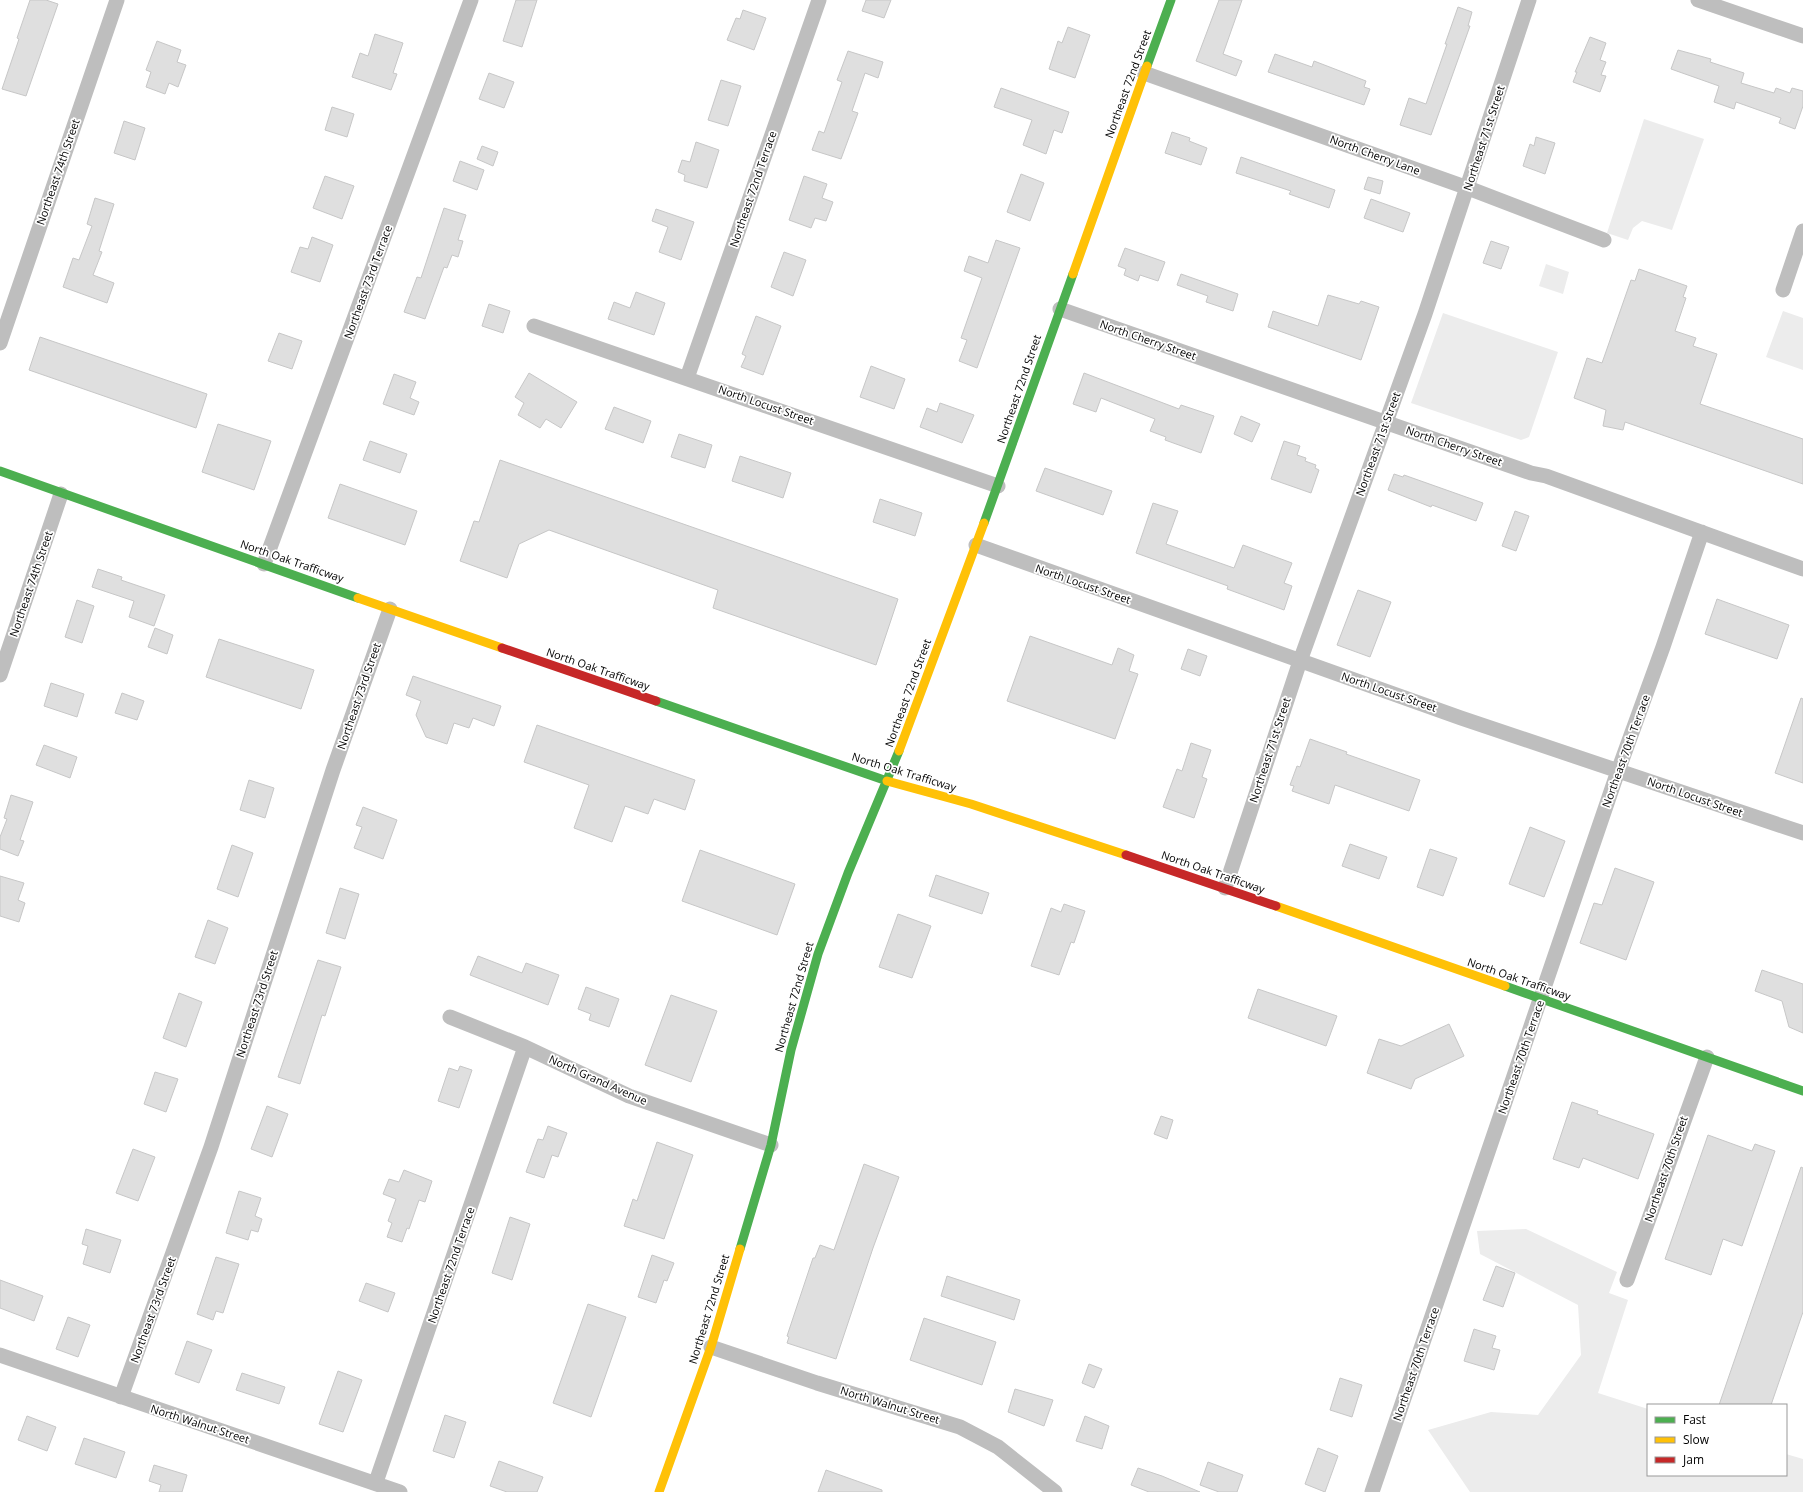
<svg xmlns="http://www.w3.org/2000/svg" width="1803" height="1492" viewBox="0 0 1803 1492" font-family="'Open Sans',sans-serif">
	<style>
		.green { fill: #ececec }
		.building { fill: #dfdfdf; stroke: #c7c7c7 }
		.lines { fill: none; stroke-linecap: round; stroke-linejoin: round }
		.street { stroke: #bebebe; stroke-width: 15 }
		.fast { stroke: #4caf50; stroke-width: 9 }
		.slow { stroke: #ffc107; stroke-width: 9 }
		.jam { stroke: #c62828; stroke-width: 9 }
		.labels { text-anchor: middle; stroke-width: 3.5; stroke-linejoin: round; paint-order: stroke }
		.street-label { font-size: 11px; fill: #000; stroke: #fff }
	</style>
	<rect width="100%" height="100%" fill="#fff"/>
	<!-- green -->
	<path class="green" d="M1644,119L1704,139L1672,230L1642,221L1633,228L1628,240L1607,233Z
		M1546,264L1569,272L1563,294L1539,286Z
		M1783,311L1803,318V370L1766,357Z
		M1443,313L1558,352L1529,437L1521,440L1411,403Z
		M1526,1229L1617,1272L1609,1293L1628,1300L1598,1393L1648,1409V1475H1786V1454L1803,1459V1492H1470L1428,1430L1491,1412L1538,1415L1581,1355L1578,1305L1480,1254L1477,1231Z"/>
	<!-- building -->
	<path class="building" d="M30,0H46L58,4L26,96L2,89L19,39L17,38Z
		M516,0H537L522,47L503,41Z
		M866,0H891L884,18L862,11Z
		M1219,0H1242L1223,54L1242,61L1236,76L1196,61Z
		M1458,7L1472,12L1468,26H1470L1431,135L1400,125L1409,98L1426,104L1447,44H1445Z
		M743,10L766,18L754,50L727,40L736,18L740,19Z
		M1068,27L1090,35L1075,78L1049,69L1058,41L1062,43Z
		M375,34L403,43L393,73L397,74L391,90L352,77L360,53L368,56Z
		M1590,37L1606,43L1600,60L1606,62L1601,75L1606,76L1600,92L1573,82L1577,72H1575Z
		M157,41L181,50L177,62L186,65L178,87L169,83L165,94L146,87L151,72L146,70Z
		M1678,50L1711,59L1710,62L1744,73L1741,83L1774,93L1776,88L1790,93L1792,88L1803,91V106L1795,129L1779,123L1781,118L1736,102L1734,109L1714,102L1719,86L1671,69Z
		M848,51L883,62L878,78L865,73L852,111L858,113L841,159L812,150L819,131L824,133L842,82L837,80Z
		M1275,54L1312,67L1314,61L1366,81L1364,87L1370,89L1364,105L1268,72Z
		M489,73L514,82L504,108L479,99Z
		M721,80L741,86L728,126L708,120Z
		M1001,88L1069,112L1062,133L1054,130L1046,154L1023,145L1032,120L994,107Z
		M332,107L354,114L347,137L325,130Z
		M124,121L145,128L135,160L114,153Z
		M1172,132L1190,138L1189,141L1207,148L1201,165L1165,153Z
		M1536,137L1555,143L1545,174L1523,166L1530,144L1534,146Z
		M696,142L719,150L707,188L684,181L685,175L678,172L682,160L690,162Z
		M482,146L498,152L493,166L477,159Z
		M1241,157L1335,190L1329,208L1289,194L1291,191L1236,173Z
		M460,161L484,170L477,190L453,181Z
		M1021,174L1044,183L1030,221L1007,212Z
		M325,176L354,186L342,219L313,208Z
		M804,176L827,184L822,198L833,202L826,221L815,218L811,228L789,220Z
		M1368,177L1383,181L1380,194L1364,189Z
		M95,198L114,204L99,251L102,252L93,275L114,283L107,303L63,287L73,258L79,260L92,226L87,224Z
		M1371,199L1410,213L1403,232L1364,218Z
		M444,208L466,215L458,240L463,241L458,257L452,255L447,268L444,267L425,319L404,312L417,277L421,278Z
		M656,209L694,222L681,260L659,252L668,227L652,221Z
		M312,237L333,245L320,282L291,272L300,247L308,249Z
		M996,240L1020,248L977,368L959,361L967,340L961,338L982,278L964,271L969,256L988,263Z
		M1491,241L1509,247L1501,269L1483,263Z
		M1125,248L1165,262L1158,281L1140,275L1138,281L1124,275L1126,269L1118,266Z
		M784,252L806,260L793,296L771,287Z
		M1639,269L1687,286L1683,297L1686,298L1675,331L1696,338L1693,346L1717,354L1700,404L1803,439V484L1625,422L1623,430L1603,426L1606,410L1574,398L1587,358L1602,363L1631,280L1635,281Z
		M1181,274L1238,294L1233,311L1206,302L1208,296L1177,285Z
		M636,292L665,303L654,335L608,319L614,302L630,308Z
		M1328,295L1359,304L1361,301L1379,307L1361,360L1268,327L1273,311L1318,326Z
		M489,304L510,311L503,333L482,326Z
		M756,316L781,326L763,375L741,367L746,356L742,354Z
		M279,333L302,341L292,369L268,361Z
		M40,337L207,394L196,428L29,370Z
		M871,366L905,379L894,409L860,397Z
		M529,373L577,402L561,428L546,419L540,428L518,415L524,403L515,397Z
		M1084,373L1179,409L1181,405L1214,416L1201,453L1165,440L1166,437L1150,431L1155,419L1101,398L1096,412L1073,404Z
		M394,374L416,382L410,398L419,402L414,415L383,404Z
		M940,403L974,415L962,443L920,427L927,408L937,412Z
		M614,407L651,421L643,443L605,429Z
		M1241,416L1260,424L1252,442L1234,434Z
		M218,424L271,441L254,490L202,472Z
		M679,434L712,445L705,468L671,457Z
		M370,441L407,454L400,473L363,460Z
		M1284,441L1300,446L1297,455L1306,458L1305,461L1316,465L1315,468L1319,470L1311,493L1271,479Z
		M740,456L791,473L783,498L732,481Z
		M500,460L898,599L876,665L713,608L718,590L549,530L519,544L507,578L460,561L474,521L479,522Z
		M1045,468L1112,491L1103,515L1036,491Z
		M1394,474L1403,477L1404,475L1483,503L1476,521L1432,505L1431,507L1388,490Z
		M340,484L417,511L405,545L328,518Z
		M880,499L922,513L915,536L873,522Z
		M1153,503L1178,511L1166,544L1234,568L1243,545L1292,563L1284,583L1292,586L1284,610L1227,589L1228,586L1136,553Z
		M1515,511L1529,516L1516,551L1502,546Z
		M98,569L122,577L121,580L165,595L154,626L129,617L134,601L92,587Z
		M1358,590L1391,602L1370,657L1337,645Z
		M1717,599L1789,625L1777,659L1705,634Z
		M77,600L94,606L82,643L65,637Z
		M155,628L173,635L167,654L148,647Z
		M1030,636L1112,665L1118,648L1134,655L1129,671L1138,674L1115,739L1007,701Z
		M219,639L314,670L301,709L206,677Z
		M1188,649L1207,656L1200,676L1181,669Z
		M413,676L501,706L494,726L473,718L469,728L454,723L447,744L426,737L416,715L421,701L406,695Z
		M51,683L84,694L77,717L44,706Z
		M122,693L144,701L137,720L115,713Z
		M1801,698L1803,699V783L1775,773Z
		M537,725L695,780L685,810L654,799L648,814L625,806L612,842L574,828L589,785L524,762Z
		M1310,739L1347,752L1346,754L1420,780L1409,811L1335,785L1329,804L1292,791L1294,786L1290,785L1297,766L1300,767Z
		M1191,743L1211,750L1202,777L1207,779L1194,818L1163,807L1177,769L1182,771Z
		M44,745L77,757L70,778L36,765Z
		M249,780L274,788L265,818L240,810Z
		M11,795L33,802L20,840L24,841L18,856L0,849V837L7,819L4,818Z
		M363,807L397,820L383,859L354,848L362,827L356,825Z
		M1530,827L1565,841L1544,897L1509,884Z
		M1350,844L1387,857L1379,879L1342,866Z
		M232,845L253,853L238,897L217,889Z
		M1430,849L1457,858L1443,896L1417,887Z
		M700,850L795,884L777,935L682,901Z
		M1615,868L1654,882L1626,960L1580,943L1594,903L1602,905Z
		M936,875L989,893L982,914L929,896Z
		M0,876L24,883L18,900L25,903L19,922L0,916Z
		M340,888L359,894L345,939L326,933Z
		M1064,904L1085,911L1074,943L1071,942L1059,975L1031,966L1051,908L1061,912Z
		M898,914L931,926L912,978L879,967Z
		M208,920L228,928L215,964L195,957Z
		M478,956L522,973L526,963L559,975L548,1005L470,975Z
		M318,960L341,967L325,1016L322,1015L300,1084L278,1077Z
		M1762,970L1803,984V1033L1789,1027L1782,1001L1755,991Z
		M586,987L619,999L609,1027L589,1020L591,1014L578,1009Z
		M1258,989L1337,1016L1326,1046L1248,1018Z
		M179,993L202,1002L186,1047L163,1038Z
		M671,995L717,1011L691,1082L645,1065Z
		M1449,1024L1464,1056L1415,1079L1411,1089L1367,1073L1379,1039L1401,1046Z
		M460,1066L472,1070L459,1108L438,1101L449,1068L458,1071Z
		M155,1072L178,1079L166,1112L144,1104Z
		M1572,1102L1598,1111L1597,1114L1654,1134L1638,1179L1583,1158L1579,1168L1553,1159Z
		M267,1106L288,1114L272,1157L251,1149Z
		M1161,1116L1173,1120L1167,1139L1154,1134Z
		M548,1126L567,1133L558,1157L552,1155L544,1178L526,1172L538,1139L543,1140Z
		M1708,1135L1752,1151L1755,1144L1775,1151L1742,1246L1723,1239L1711,1275L1665,1259Z
		M657,1142L693,1155L664,1239L624,1226L633,1199L637,1201Z
		M133,1149L155,1157L138,1201L116,1193Z
		M864,1164L899,1177L873,1248L836,1359L787,1343L789,1337L787,1336L813,1258H815L820,1245L834,1250Z
		M1801,1167L1803,1168V1312L1771,1405H1719Z
		M404,1170L432,1181L425,1202L419,1200L409,1229L407,1228L402,1242L387,1237L392,1223L388,1221L396,1199L383,1194L389,1179L399,1182Z
		M239,1191L261,1198L255,1216L262,1219L258,1232L251,1230L248,1240L226,1233Z
		M510,1217L530,1224L512,1280L492,1273Z
		M86,1229L121,1240L110,1273L83,1264L88,1246L82,1244Z
		M652,1255L674,1263L667,1281L664,1280L656,1303L638,1297Z
		M216,1257L239,1264L223,1313L216,1311L213,1320L197,1314Z
		M1496,1266L1515,1273L1503,1307L1483,1300Z
		M947,1276L1020,1300L1014,1320L941,1296Z
		M0,1280L43,1296L34,1321L0,1308Z
		M366,1283L395,1293L388,1312L359,1301Z
		M588,1304L626,1317L591,1417L553,1403Z
		M68,1317L90,1325L78,1357L56,1349Z
		M924,1318L996,1342L982,1385L910,1360Z
		M1474,1329L1496,1336L1492,1348L1500,1350L1494,1370L1464,1361Z
		M187,1341L212,1350L199,1383L175,1374Z
		M1089,1364L1102,1369L1094,1388L1082,1383Z
		M338,1371L362,1380L343,1432L319,1424Z
		M242,1373L285,1387L279,1404L236,1390Z
		M1340,1378L1362,1385L1352,1417L1330,1410Z
		M1015,1389L1053,1400L1044,1426L1008,1412Z
		M445,1415L466,1422L454,1458L433,1451Z
		M27,1416L56,1427L47,1451L18,1440Z
		M1085,1416L1109,1426L1102,1449L1076,1441Z
		M84,1438L125,1452L116,1478L75,1464Z
		M1318,1448L1338,1456L1325,1492L1305,1484Z
		M499,1461L543,1477L537,1492H507L490,1486Z
		M1208,1462L1243,1475L1237,1492H1219L1200,1485Z
		M154,1465L187,1475L182,1492H159L161,1485L149,1481Z
		M1138,1468L1162,1476L1200,1492H1149L1131,1485Z
		M826,1470L882,1490V1492H818Z"/>
	<g class="lines">
		<!-- street -->
		<path class="street" d="M1698,0L1803,36
			M1144,73L1468,188L1604,240
			M1783,290L1803,231
			M1060,309L1531,473L1546,476L1803,569
			M534,326L998,486
			M0,343L117,0
			M687,378L819,0
			M976,545L1461,718L1803,833
			M264,564L471,0
			M0,675L61,494
			M1225,888L1300,661L1425,314L1529,0
			M450,1017L525,1047L629,1096L771,1145
			M1627,1280L1707,1057
			M711,1347L817,1383L960,1427L998,1447L1055,1492
			M0,1355L400,1492
			M121,1397L211,1147L333,770L390,609
			M376,1482L525,1047
			M1372,1492L1618,771L1663,647L1702,532"/>
		<!-- fast -->
		<path class="fast" d="M1147,66L1171,0
			M0,471L358,598
			M984,523L1073,274
			M656,701L887,781
			M1505,986L1803,1091
			M740,1249L771,1145L791,1050L818,954L848,873L899,751"/>
		<!-- slow -->
		<path class="slow" d="M1073,274L1147,66
			M358,598L502,648
			M899,751L984,523
			M887,781L971,804L1126,855
			M1276,906L1505,986
			M659,1492L711,1347L740,1249"/>
		<!-- jam -->
		<path class="jam" d="M502,648L656,701
			M1126,855L1276,906"/>
	</g>
	<g class="labels">
		<!-- street labels -->
		<g class="street-label">
			<text transform="translate(1128 84) rotate(-70)" y="4">Northeast 72nd Street</text>
			<text transform="translate(1484 138) rotate(-72)" y="4">Northeast 71st Street</text>
			<text transform="translate(1375 155) rotate(20)" y="4">North Cherry Lane</text>
			<text transform="translate(58 172) rotate(-71)" y="4">Northeast 74th Street</text>
			<text transform="translate(753 189) rotate(-71)" y="4">Northeast 72nd Terrace</text>
			<text transform="translate(368 282) rotate(-70)" y="4">Northeast 73rd Terrace</text>
			<text transform="translate(1148 340) rotate(19)" y="4">North Cherry Street</text>
			<text transform="translate(1019 389) rotate(-71)" y="4">Northeast 72nd Street</text>
			<text transform="translate(766 405) rotate(19)" y="4">North Locust Street</text>
			<text transform="translate(1378 444) rotate(-70)" y="4">Northeast 71st Street</text>
			<text transform="translate(1454 446) rotate(19)" y="4">North Cherry Street</text>
			<text transform="translate(292 561) rotate(19)" y="4">North Oak Trafficway</text>
			<text transform="translate(31 584) rotate(-71)" y="4">Northeast 74th Street</text>
			<text transform="translate(1083 584) rotate(19)" y="4">North Locust Street</text>
			<text transform="translate(598 669) rotate(19)" y="4">North Oak Trafficway</text>
			<text transform="translate(1389 692) rotate(19)" y="4">North Locust Street</text>
			<text transform="translate(908 693) rotate(-70)" y="4">Northeast 72nd Street</text>
			<text transform="translate(359 696) rotate(-71)" y="4">Northeast 73rd Street</text>
			<text transform="translate(1270 750) rotate(-72)" y="4">Northeast 71st Street</text>
			<text transform="translate(1626 751) rotate(-70)" y="4">Northeast 70th Terrace</text>
			<text transform="translate(904 772) rotate(17)" y="4">North Oak Trafficway</text>
			<text transform="translate(1695 797) rotate(19)" y="4">North Locust Street</text>
			<text transform="translate(1213 872) rotate(19)" y="4">North Oak Trafficway</text>
			<text transform="translate(1519 979) rotate(19)" y="4">North Oak Trafficway</text>
			<text transform="translate(794 997) rotate(-74)" y="4">Northeast 72nd Street</text>
			<text transform="translate(257 1004) rotate(-72)" y="4">Northeast 73rd Street</text>
			<text transform="translate(1521 1057) rotate(-71)" y="4">Northeast 70th Terrace</text>
			<text transform="translate(598 1080) rotate(24)" y="4">North Grand Avenue</text>
			<text transform="translate(1666 1169) rotate(-71)" y="4">Northeast 70th Street</text>
			<text transform="translate(451 1265) rotate(-71)" y="4">Northeast 72nd Terrace</text>
			<text transform="translate(709 1309) rotate(-73)" y="4">Northeast 72nd Street</text>
			<text transform="translate(153 1310) rotate(-70)" y="4">Northeast 73rd Street</text>
			<text transform="translate(1416 1364) rotate(-71)" y="4">Northeast 70th Terrace</text>
			<text transform="translate(890 1405) rotate(17)" y="4">North Walnut Street</text>
			<text transform="translate(200 1424) rotate(18)" y="4">North Walnut Street</text>
		</g>
	</g>
	<!-- legend -->
	<rect x="1647" y="1404" width="140" height="72" fill="#ffffff" stroke="#999999"/>
	<rect x="1655" y="1417" width="20" height="6" fill="#4caf50" stroke="#999999"/>
	<text x="1683" y="1424" font-size="12" fill="#000000">Fast</text>
	<rect x="1655" y="1437" width="20" height="6" fill="#ffc107" stroke="#999999"/>
	<text x="1683" y="1444" font-size="12" fill="#000000">Slow</text>
	<rect x="1655" y="1457" width="20" height="6" fill="#c62828" stroke="#999999"/>
	<text x="1683" y="1464" font-size="12" fill="#000000">Jam</text>
</svg>
